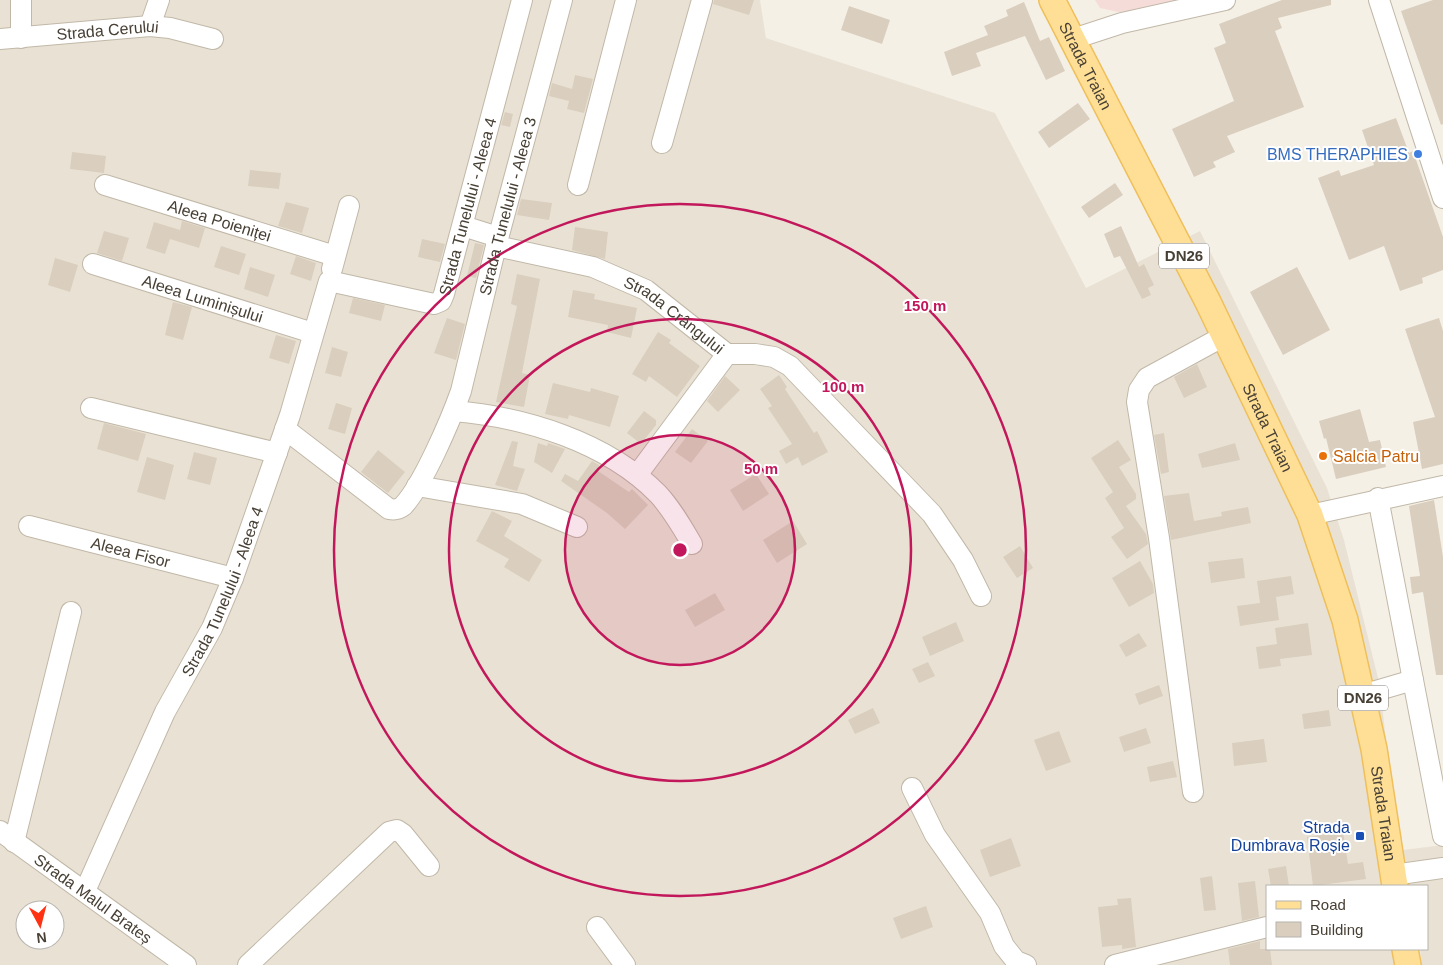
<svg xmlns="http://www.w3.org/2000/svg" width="1443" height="965" viewBox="0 0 1443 965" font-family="Arial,sans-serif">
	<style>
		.residential { fill: #e9e2d4; fill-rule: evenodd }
		.medical { fill: #f6dcd9 }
		.building { fill: #dacebe }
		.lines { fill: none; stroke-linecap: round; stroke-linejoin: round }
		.minor-casing { stroke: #c1b8a8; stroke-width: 22 }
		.major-casing { stroke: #eebf5b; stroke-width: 28 }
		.minor { stroke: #fff; stroke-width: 20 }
		.major { stroke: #ffdf95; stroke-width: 25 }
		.ring { fill: none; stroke: #c2185b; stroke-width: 2.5 }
		.shop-dot { fill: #3f7fe0; stroke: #fff; stroke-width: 2 }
		.food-dot { fill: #e8710a; stroke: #fff; stroke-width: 2 }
		.transit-dot { fill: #1a4fb4; stroke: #fff; stroke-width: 2 }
		.labels { text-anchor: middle; stroke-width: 4; stroke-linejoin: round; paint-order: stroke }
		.shield { fill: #fff; stroke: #7f7972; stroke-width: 1 }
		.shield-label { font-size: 15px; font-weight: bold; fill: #484035 }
		.street-label { font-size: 16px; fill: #484035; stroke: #fff }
		.shop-label { font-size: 16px; fill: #366cbe; stroke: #fff; text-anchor: end }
		.food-label { font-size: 16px; fill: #c56008; stroke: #fff; text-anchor: start }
		.transit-label { font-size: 16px; fill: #164399; stroke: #fff; text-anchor: end }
		.centre { fill: #c2185b; stroke: #fff; stroke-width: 2.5 }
		.ring-label { font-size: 15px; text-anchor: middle; font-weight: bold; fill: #c2185b; stroke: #fff; stroke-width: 4; stroke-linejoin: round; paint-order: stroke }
	</style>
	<rect width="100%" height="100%" fill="#f5f0e6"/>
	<!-- residential -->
	<path class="residential" d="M0,0H760L766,38L995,113L1086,288L1200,231L1327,488L1344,540L1380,686L1397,841L1404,886H1267V949H1415L1418,965H0ZM25,910H55V940H25Z
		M1443,845V965H1422L1420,949H1427V886H1409L1403,850Z"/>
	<!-- medical -->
	<path class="medical" d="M1095,0H1187L1132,15L1100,8Z"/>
	<!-- building -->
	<path class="building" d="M714,0H754L749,15L713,4Z
		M1282,0H1331V5L1278,18L1282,28L1275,31L1304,107L1227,136L1235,152L1213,162L1216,167L1194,177L1172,129L1234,101L1214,48L1226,43L1219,24Z
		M1433,0H1443V124L1441,125L1401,11Z
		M1024,2L1040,41L1049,37L1065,71L1046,80L1025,36L976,53L981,66L952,76L944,52L988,35L984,26L1008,16L1006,10Z
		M849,6L890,20L882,44L841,30Z
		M575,75L593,79L584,113L567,109L569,101L549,96L552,83L572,89Z
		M1078,103L1090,119L1049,148L1038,132Z
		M505,112L513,114L510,127L501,125Z
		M1396,118L1409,153L1413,151L1443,237V270L1422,278L1423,283L1400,291L1384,246L1349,260L1318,178L1339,170L1341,176L1374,165L1362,130Z
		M72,152L106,156L104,173L70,169Z
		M250,170L281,173L279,189L248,186Z
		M1115,183L1123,195L1089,218L1081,207Z
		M521,199L552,203L549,220L517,215Z
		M286,202L309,208L302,233L278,226Z
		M182,221L205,228L199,248L170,239L165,254L146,248L154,222L180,230Z
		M1121,226L1139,267L1144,264L1154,285L1148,288L1151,295L1142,299L1120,256L1114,258L1104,234Z
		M575,227L608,232L605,259L572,250Z
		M104,231L129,238L122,261L97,253Z
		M422,239L445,244L440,262L418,257Z
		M475,243L484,245L476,278L467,276Z
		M221,246L246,254L239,275L214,267Z
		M296,256L316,263L311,281L290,274Z
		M55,258L78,265L70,292L48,285Z
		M250,267L275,275L268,297L244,289Z
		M1297,267L1330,330L1283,355L1250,292Z
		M517,274L540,279L522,373L530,375L524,407L496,402L517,306L511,304Z
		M573,290L595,294L594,299L637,308L631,338L607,332L608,325L568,317Z
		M353,298L385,305L381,321L349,313Z
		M173,302L192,307L183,340L165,335Z
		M447,318L465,324L456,360L434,353Z
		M1439,318L1443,331V464L1422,469L1413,422L1435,417L1405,329Z
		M658,332L671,340L669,343L700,366L677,397L649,376L646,382L632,374Z
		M276,335L296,341L289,364L269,358Z
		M332,347L348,352L341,377L325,373Z
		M1197,364L1207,387L1184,398L1174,377Z
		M779,375L787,387L785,389L814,433L817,431L828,452L802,466L798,457L786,464L779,451L792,444L768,408L772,406L760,389Z
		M725,376L740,390L718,412L707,401Z
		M553,383L590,392L591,388L619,396L610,427L569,415L568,419L545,414Z
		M336,403L352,408L345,434L328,429Z
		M1360,409L1369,442L1380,440L1386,467L1336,479L1326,438L1324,439L1319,421Z
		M644,411L656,420V425L641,444L627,433Z
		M104,423L146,434L138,461L97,449Z
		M692,429L708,441L691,463L675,452Z
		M1164,433L1169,472L1161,474L1154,435Z
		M1118,440L1131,460L1119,467L1136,494V499L1126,506L1146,534L1148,544L1127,559L1111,537L1124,528L1105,498L1113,492L1091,458Z
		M512,441L518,442L513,466L525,469L517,491L495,485Z
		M538,443L547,446L548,443L565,449L552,473L534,462Z
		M1235,443L1240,460L1202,468L1198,454Z
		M378,450L405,472L388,493L361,472Z
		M194,452L217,458L210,485L187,479Z
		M147,457L174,465L165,500L137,492Z
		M592,461L599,465L598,471L629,492L632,489L648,505L625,529L607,513L561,481L565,474L578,481Z
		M756,474L769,494L743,511L730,490Z
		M1189,493L1194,521L1222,516L1221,512L1248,507L1251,523L1171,540L1164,496Z
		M1434,500L1443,557V675H1436L1423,592L1412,594L1410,577L1420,576L1409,506Z
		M492,511L512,521L504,536L542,560L529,582L504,567L509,559L476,541Z
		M793,521L807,544L777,563L763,540Z
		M1020,546L1033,568L1017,578L1003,557Z
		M1243,558L1245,578L1211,583L1208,562Z
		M1140,561L1153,584L1154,593L1129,607L1112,578Z
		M1291,576L1294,594L1276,597L1279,620L1240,626L1237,606L1260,603L1257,581Z
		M715,593L725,610L695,627L685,610Z
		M956,622L964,641L930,656L922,637Z
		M1308,623L1312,655L1280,659L1281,666L1259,669L1256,647L1277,644L1275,628Z
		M1139,633L1147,646L1126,657L1119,645Z
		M928,662L935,676L919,683L912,669Z
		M1159,685L1163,696L1139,705L1135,694Z
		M873,708L880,723L855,734L848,720Z
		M1329,710L1331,726L1304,729L1302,714Z
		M1146,728L1151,743L1124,752L1119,737Z
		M1059,731L1071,762L1046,771L1034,740Z
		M1264,739L1267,762L1234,766L1232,743Z
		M1173,761L1177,777L1150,782L1147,767Z
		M1343,832L1348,864L1363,862L1366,879L1313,886L1307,837Z
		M1011,838L1021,866L990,877L980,850Z
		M1286,866L1289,886H1271L1268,869Z
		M1212,876L1216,910L1204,911L1200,878Z
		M1255,881L1259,917L1242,921L1238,883Z
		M1131,898L1136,947L1122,949V945L1102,947L1098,907L1118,905L1117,899Z
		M926,906L933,927L901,939L893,918Z
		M1260,941V949H1270L1272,965H1230L1228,949Z"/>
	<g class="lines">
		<defs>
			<g id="minor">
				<path d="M21,0V38"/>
				<path d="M1379,0L1443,198"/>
				<path d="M150,26L159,0"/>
				<path id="s1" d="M0,39L150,26L170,28L213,39"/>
				<path d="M1073,39L1122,23L1225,0"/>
				<path d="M662,143L702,0"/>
				<path id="s2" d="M105,185L335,256"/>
				<path d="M578,185L626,0"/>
				<path d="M463,226L498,237"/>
				<path id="s3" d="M496,246L593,267L646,290L727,354H755L774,357L790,366L932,514L963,560L981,596"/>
				<path id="s4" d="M93,264L313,333"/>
				<path d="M332,269L349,206"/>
				<path d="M91,408L277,453"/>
				<path d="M454,411C525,417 607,442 658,494C672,509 682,527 692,544"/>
				<path id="s5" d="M285,429L389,509C394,510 398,510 403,506C423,485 451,419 461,391L496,246L562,0"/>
				<path d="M637,475L727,354"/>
				<path d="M417,486L522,504L577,527"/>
				<path d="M1378,498L1443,836"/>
				<path d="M1310,515L1443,486"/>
				<path id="s6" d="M29,526L233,578"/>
				<path d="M1362,695L1413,680"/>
				<path d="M912,788L935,835L990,913L1004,946L1016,961L1026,965"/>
				<path d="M1193,792L1159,538L1137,402L1139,390L1147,378L1224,336"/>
				<path id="s7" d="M0,831L186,965"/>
				<path d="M14,842L71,612"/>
				<path d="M1393,875L1443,868"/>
				<path id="s8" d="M85,891L165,712L212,628L233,578L290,415L329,281L434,304L441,301L444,294L522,0"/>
				<path d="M597,927L625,965"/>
				<path d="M248,965L389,832L397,830L403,834L429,866"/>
				<path d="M1115,965L1267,927"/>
			</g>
			<g id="major">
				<path id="s9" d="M1052,0L1208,302L1310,515L1345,620L1374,749L1395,886"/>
				<path d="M1405,949L1408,965"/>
			</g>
		</defs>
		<!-- minor casing -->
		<use href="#minor" class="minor-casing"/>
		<!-- major casing -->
		<use href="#major" class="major-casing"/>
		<!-- minor -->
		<use href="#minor" class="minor"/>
		<!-- major -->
		<use href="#major" class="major"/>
	</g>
	<!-- distance rings -->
	<circle cx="680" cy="550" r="115" fill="#c2185b" fill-opacity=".12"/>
	<g class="ring">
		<circle cx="680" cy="550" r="115"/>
		<circle cx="680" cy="550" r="231"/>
		<circle cx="680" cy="550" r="346"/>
	</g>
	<!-- markers -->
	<circle class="shop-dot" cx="1418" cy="154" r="5"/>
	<circle class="food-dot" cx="1323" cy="456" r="5"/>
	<rect class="transit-dot" x="1355" y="831" width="10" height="10" rx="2.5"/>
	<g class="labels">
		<!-- shield labels -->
		<g class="shield">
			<rect x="1159" y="243.5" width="50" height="25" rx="4"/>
			<rect x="1338" y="685.5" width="50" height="25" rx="4"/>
		</g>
		<g class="shield-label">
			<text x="1184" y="261">DN26</text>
			<text x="1363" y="703">DN26</text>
		</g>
		<!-- street labels -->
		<g class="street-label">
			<text dy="6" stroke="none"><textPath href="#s1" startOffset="108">Strada Cerului</textPath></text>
			<text dy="6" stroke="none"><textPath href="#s9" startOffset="74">Strada Traian</textPath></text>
			<text dy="6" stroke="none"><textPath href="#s8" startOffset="872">Strada Tunelului - Aleea 4</textPath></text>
			<text dy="6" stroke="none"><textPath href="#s5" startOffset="466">Strada Tunelului - Aleea 3</textPath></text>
			<text dy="6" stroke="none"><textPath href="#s2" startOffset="120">Aleea Poieniței</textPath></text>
			<text dy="6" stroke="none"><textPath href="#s4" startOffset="115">Aleea Luminișului</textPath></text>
			<text dy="6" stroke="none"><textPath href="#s3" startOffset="194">Strada Crângului</textPath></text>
			<text dy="6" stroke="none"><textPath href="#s9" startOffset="479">Strada Traian</textPath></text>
			<text dy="6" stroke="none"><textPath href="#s6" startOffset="105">Aleea Fisor</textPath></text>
			<text dy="6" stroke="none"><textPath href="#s8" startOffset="330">Strada Tunelului - Aleea 4</textPath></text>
			<text dy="6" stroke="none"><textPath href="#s9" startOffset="884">Strada Traian</textPath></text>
			<text dy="6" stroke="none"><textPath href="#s7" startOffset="115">Strada Malul Brateș</textPath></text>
		</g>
		<!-- shop labels -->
		<g class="shop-label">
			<text x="1408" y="160">BMS THERAPHIES</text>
		</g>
		<!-- food labels -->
		<g class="food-label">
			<text x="1333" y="462">Salcia Patru</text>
		</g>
		<!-- transit labels -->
		<g class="transit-label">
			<text x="1350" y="833">Strada<tspan x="1350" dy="18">Dumbrava Roșie</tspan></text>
		</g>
	</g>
	<circle cx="680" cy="550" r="8" class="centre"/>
	<g class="ring-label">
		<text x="925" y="311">150 m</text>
		<text x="843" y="392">100 m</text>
		<text x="761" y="474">50 m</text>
	</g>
	<!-- legend -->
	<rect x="1266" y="885" width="162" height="65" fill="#ffffff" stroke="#b6b3ae"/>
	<rect x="1276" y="901" width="25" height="8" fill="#ffdf95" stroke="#b6b3ae"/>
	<text x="1310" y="910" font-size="15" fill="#484035">Road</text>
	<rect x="1276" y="922" width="25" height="15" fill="#dacebe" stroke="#b6b3ae"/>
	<text x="1310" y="935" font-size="15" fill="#484035">Building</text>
	<!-- north arrow -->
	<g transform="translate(40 925) rotate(173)"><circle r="24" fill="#ffffff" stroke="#b6b3ae"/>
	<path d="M0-4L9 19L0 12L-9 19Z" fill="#ff3213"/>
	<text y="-8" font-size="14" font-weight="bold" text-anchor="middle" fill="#484035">N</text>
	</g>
</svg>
